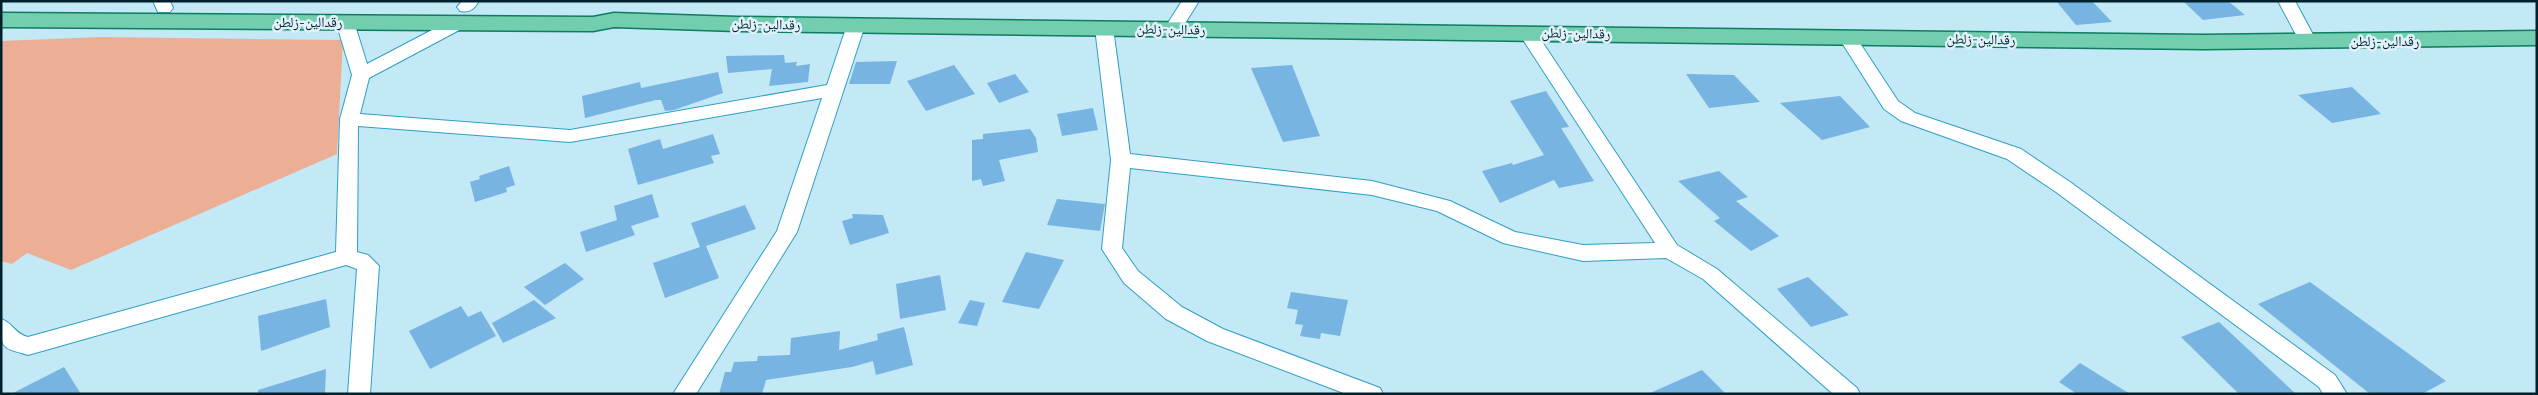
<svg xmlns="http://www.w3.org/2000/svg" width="2538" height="395" viewBox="0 0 2538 395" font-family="'PT Serif','Noto Naskh Arabic',serif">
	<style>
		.green { fill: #ecaf96 }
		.building { fill: #78b4e2 }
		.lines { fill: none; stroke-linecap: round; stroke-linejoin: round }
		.minor-casing { stroke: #2ea0c2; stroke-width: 2 }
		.major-casing { stroke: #0e7c5f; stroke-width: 3 }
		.minor { fill: #fff; fill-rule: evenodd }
		.major { fill: #73ceaf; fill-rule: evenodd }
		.labels { text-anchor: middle; stroke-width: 5; stroke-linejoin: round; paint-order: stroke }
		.street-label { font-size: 14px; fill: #00212c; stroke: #dff2f9 }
	</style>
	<rect width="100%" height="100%" fill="#c3e8f6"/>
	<!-- green -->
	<path class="green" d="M101,37L343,40L337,154L71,270L27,253L12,264L1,261V41Z"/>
	<!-- building -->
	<path class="building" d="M2056,1H2092L2112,22L2076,25Z
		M2183,1H2228L2245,15L2203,20Z
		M784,55L785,63L797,62L796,66L810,64L808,82L769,86L772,69L728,73L726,56Z
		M897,61L890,84H849L856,62Z
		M954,65L975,94L926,111L907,81Z
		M1292,65L1320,136L1283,142L1251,68Z
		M718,72L723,93L674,110L665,111L661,100H656L585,118L582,96L640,82L641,88Z
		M1015,74L1029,92L999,103L987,83Z
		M1686,74L1734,75L1760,102L1709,108Z
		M2352,87L2381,114L2332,123L2298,95Z
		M1546,91L1569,127L1561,128L1594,181L1559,188L1554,180L1500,203L1482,171L1512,163L1513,165L1544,155L1510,101Z
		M1840,96L1870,127L1822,140L1780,103Z
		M1093,108L1098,130L1062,136L1057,114Z
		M1030,129L1036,138L1038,152L999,160L1005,181L983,186L981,179L972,181V140L983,139V134Z
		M713,134L720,154L711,156L714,163L638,185L628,149L660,139L663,149Z
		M509,166L515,185L506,188L507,192L475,202L470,182L480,179L479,176Z
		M1719,171L1748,197L1736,201L1779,236L1751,251L1714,221L1720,218L1678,181Z
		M652,194L659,217L631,226L635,235L586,252L580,232L617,220L614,206Z
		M1057,199L1105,204L1100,231L1047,225Z
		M745,205L756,229L706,246L719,278L665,298L653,263L700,247L691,223Z
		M852,214L883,215L889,233L850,245L842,221L853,218Z
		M1026,252L1064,260L1039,309L1002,302Z
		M565,263L584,279L545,305L524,287Z
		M940,275L946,310L900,319L896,284Z
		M1808,277L1849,315L1811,327L1777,289Z
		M2310,282L2446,381L2422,394H2370L2258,304Z
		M1291,292L1348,300L1340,336L1321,333L1320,339L1300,336L1303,325L1295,324L1298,310L1287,308Z
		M326,299L330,327L261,351L258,316Z
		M534,300L556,318L503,343L492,323Z
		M970,300L985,303L977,326L958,323Z
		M461,306L468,317L481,311L496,336L430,369L409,331Z
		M2219,322L2296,394H2239L2181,337Z
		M904,327L913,365L876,375L873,361L852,367L766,380L762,394H719L725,372H731L734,362L757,361L758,356L790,355L791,338L840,331L839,350L878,340L877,334Z
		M2080,363L2130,394H2077L2059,382Z
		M64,367L81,394H11Z
		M326,369L325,394H258V390Z
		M1702,370L1726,394H1648Z"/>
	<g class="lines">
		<defs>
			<path id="minor" d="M153,1H170L173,8L170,12H158Z
				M462,1H479C474,9 470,13 460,11L457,7Z
				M1182,1H1199L1179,33H1167L1164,29Z
				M2278,1H2295L2317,42L2314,46H2302Z
				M345,17L351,18L354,22L367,64L453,19H465L468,23L465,27L369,78L360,114L570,130L827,85L847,25L850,21H862L865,25L797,232L696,394H673L777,231L822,98L570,142L358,126L357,252L368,255L379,266L370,394H348L357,269L346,265L28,355C0,347 1,349 1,319C13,323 15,334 28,337L336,252L340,119L352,75L336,22L339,18Z
				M1104,23L1110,24L1113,28L1130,154L1372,181L1450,201L1515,232L1583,245L1655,243L1518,32L1521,28H1533L1677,245L1717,269L1857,388L1860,394H1833L1703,279L1666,258L1583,261L1503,243L1437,211L1372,195L1130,168L1122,248L1138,271L1182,307L1223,329L1380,388L1383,394H1346L1207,341L1166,319L1124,283L1102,249L1111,160L1095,28L1098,24Z
				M1848,33L1854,34L1898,101L1915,113L2021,149L2070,182L2335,375L2347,394H2323L2319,387L2056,192L2007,159L1901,121L1884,109L1839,38L1842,34Z"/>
			<path id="major" d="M1,13L593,17L614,13L737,17L2204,35L2537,31V45L2204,49L737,31L614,27L593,31L1,27Z"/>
		</defs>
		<!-- minor casing -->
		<use href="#minor" class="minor-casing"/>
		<!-- major casing -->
		<use href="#major" class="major-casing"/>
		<!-- minor -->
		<use href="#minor" class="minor"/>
		<!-- major -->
		<use href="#major" class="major"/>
	</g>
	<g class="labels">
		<!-- street labels -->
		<g class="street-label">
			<text x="308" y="27">رقدالين-زلطن</text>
			<text transform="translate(766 24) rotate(1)" y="5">رقدالين-زلطن</text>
			<text transform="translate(1171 29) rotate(1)" y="5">رقدالين-زلطن</text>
			<text transform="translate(1576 33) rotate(1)" y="5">رقدالين-زلطن</text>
			<text transform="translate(1981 39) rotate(1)" y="5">رقدالين-زلطن</text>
			<text x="2385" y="46">رقدالين-زلطن</text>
		</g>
	</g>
	<!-- border -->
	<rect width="2538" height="395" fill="none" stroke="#00212c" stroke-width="5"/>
</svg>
